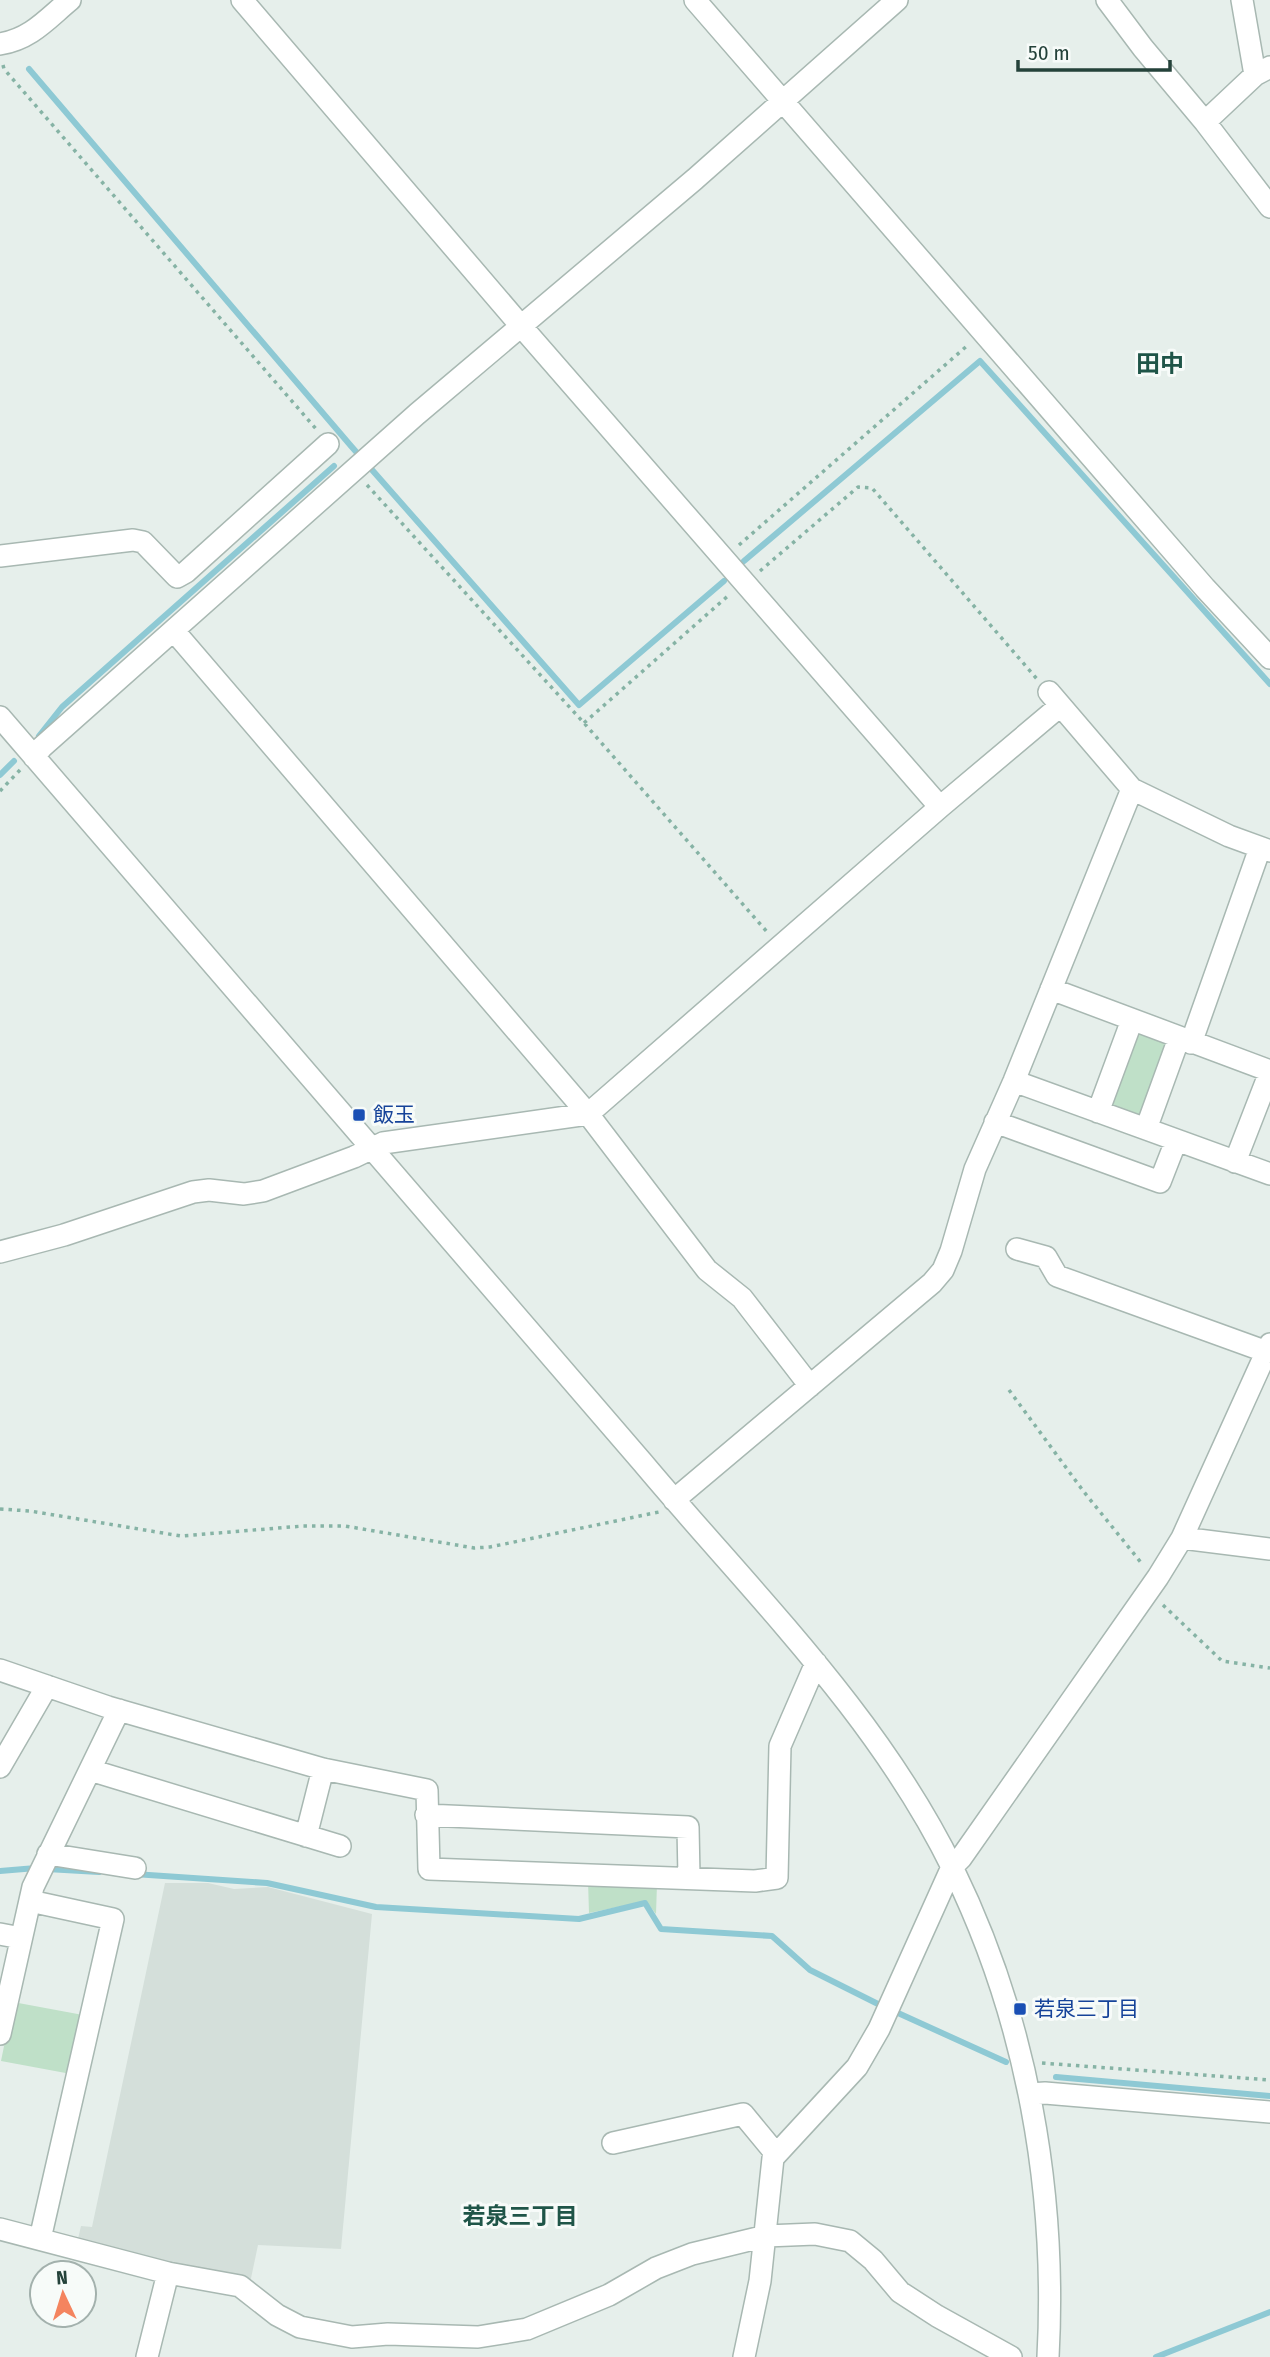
<svg xmlns="http://www.w3.org/2000/svg" width="1270" height="2357" viewBox="0 0 1270 2357" font-family="'Fira Sans Condensed','Noto Sans JP',sans-serif">
	<style>
		.built { fill: #d4dfda }
		.green { fill: #bfe0c8 }
		.lines { fill: none; stroke-linecap: round; stroke-linejoin: round }
		.stream { stroke: #8ec9d4; stroke-width: 6 }
		.minor-casing { stroke: #a8b8b2; stroke-width: 24 }
		.path { stroke: #86b3a5; stroke-width: 3.5; stroke-dasharray: 3.5 5; stroke-linecap: butt }
		.minor { stroke: #fff; stroke-width: 21 }
		.transit-dot { fill: #1a4fb4; stroke: #f7fbf9; stroke-width: 2.5 }
		.labels { text-anchor: middle; stroke-width: 6; stroke-linejoin: round; paint-order: stroke }
		.transit-label { font-size: 21px; fill: #164399; stroke: #f7fbf9; text-anchor: start }
		.neighbourhood-label { font-size: 23px; font-weight: bold; fill: #1f5548; stroke: #f7fbf9 }
		.quarter-label { font-size: 24px; font-weight: bold; fill: #1f5548; stroke: #f7fbf9 }
	</style>
	<rect width="100%" height="100%" fill="#e6efeb"/>
	<!-- built -->
	<path class="built" d="M165,1883H208L234,1889L268,1887L372,1914L341,2249L258,2245L250,2283L78,2239L81,2226L92,2227Z"/>
	<!-- green -->
	<path class="green" d="M1139,1034L1166,1044L1138,1118L1111,1107Z
		M588,1881L657,1884L656,1914L646,1901L589,1913Z
		M13,2002L83,2015L71,2074L1,2061Z"/>
	<g class="lines">
		<!-- stream -->
		<path class="stream" d="M29,69L351,446L579,705L724,581
			M744,561L980,361L1270,684
			M39,736L62,707L334,466
			M0,775L14,761
			M47,1869L99,1872
			M0,1871L36,1868
			M134,1874L267,1883L376,1907L579,1919L645,1903L661,1929L772,1936L810,1970L880,2005
			M898,2013L1006,2062
			M1056,2077L1270,2096
			M1156,2357L1270,2312"/>
		<defs>
			<path id="minor" d="M242,0L521,326L940,807
				M695,0L1205,588L1270,658
				M1107,0L1143,48L1205,122L1270,207
				M1242,0L1255,75
				M0,44C31,39 47,19 70,0
				M1205,122L1255,75L1270,67
				M0,556L133,540L143,542L177,577L186,572L328,444
				M174,631L588,1114L707,1270L742,1298L810,1386
				M1049,692L1132,789L1229,836L1270,851
				M0,717C213,967 430,1213 643,1463C752,1593 878,1715 953,1869C1027,2020 1057,2190 1048,2357
				M34,757L42,747L417,414L695,179L897,0
				M1051,989L1270,1071
				M1191,1043L1260,848
				M1014,1081L1270,1174
				M1098,1112L1132,1020
				M995,1122L1160,1182L1176,1141
				M1146,1129L1179,1038
				M1235,1162L1270,1072
				M1017,1249L1046,1257L1057,1276L1267,1352
				M0,1252L64,1235L193,1192L209,1190L244,1194L263,1191L354,1157L383,1143L588,1114L940,807L1060,706
				M674,1500L932,1283L943,1270L951,1251L975,1169L1014,1081L1132,789
				M1182,1538L1270,1549
				M0,1670L108,1707L323,1769L427,1790L429,1869L755,1881L777,1878L780,1746L816,1663
				M0,1767L47,1686
				M90,1770L340,1846
				M426,1815L688,1827L689,1877
				M306,1836L323,1769
				M48,1854L135,1868
				M30,1901L113,1919L40,2239
				M0,1934L21,1938
				M0,2034L33,1887L119,1710
				M1030,2094L1045,2093L1270,2112
				M613,2143L743,2114L776,2154
				M0,2229L168,2273L240,2286L277,2315L300,2327L352,2337L388,2334L478,2337L527,2329L609,2295L656,2268L692,2254L766,2236L815,2234L850,2241L873,2260L900,2292L937,2316L1011,2357
				M147,2357L168,2273
				M744,2357L760,2281L773,2158L857,2067L879,2029L952,1867L961,1858L1158,1577L1182,1538L1270,1344"/>
		</defs>
		<!-- minor casing -->
		<use href="#minor" class="minor-casing"/>
		<!-- path -->
		<path class="path" d="M3,65L4,69L317,430
			M367,485L584,723L768,933
			M739,545L968,345
			M760,571L858,487L872,488L1037,679
			M584,723L729,595
			M0,791L20,770
			M1009,1390L1084,1492L1143,1565
			M0,1509L30,1511L181,1536L303,1526H345L474,1548L490,1547L659,1512
			M1163,1605L1222,1661L1270,1668
			M1042,2063L1270,2080"/>
		<!-- minor -->
		<use href="#minor" class="minor"/>
	</g>
	<!-- markers -->
	<g class="transit-dot">
		<rect x="352" y="1108" width="14" height="14" rx="3.5"/>
		<rect x="1013" y="2002" width="14" height="14" rx="3.5"/>
	</g>
	<g class="labels">
		<!-- transit labels -->
		<g class="transit-label">
			<text x="373" y="1122">飯玉</text>
			<text x="1034" y="2016">若泉三丁目</text>
		</g>
		<!-- neighbourhood labels -->
		<g class="neighbourhood-label">
			<text x="520" y="2224">若泉三丁目</text>
		</g>
		<!-- quarter labels -->
		<g class="quarter-label">
			<text x="1160" y="372">田中</text>
		</g>
	</g>
	<!-- north arrow -->
	<g transform="translate(63 2294) rotate(356)"><circle r="33" fill="#f7fbf9" stroke="#a3b1ad" stroke-width="2"/>
	<path d="M0-5L12 26L0 18L-12 26Z" fill="#f4845f"/>
	<text y="-10" font-size="19" font-weight="bold" text-anchor="middle" fill="#24423a">N</text>
	</g>
	<!-- scale -->
	<path d="M1018 60v10h152v-10" fill="none" stroke="#24423a" stroke-width="3.5"/>
	<text x="1028" y="60" font-size="21" fill="#24423a" stroke="#f7fbf9" stroke-width="5" paint-order="stroke">50 m</text>
</svg>
